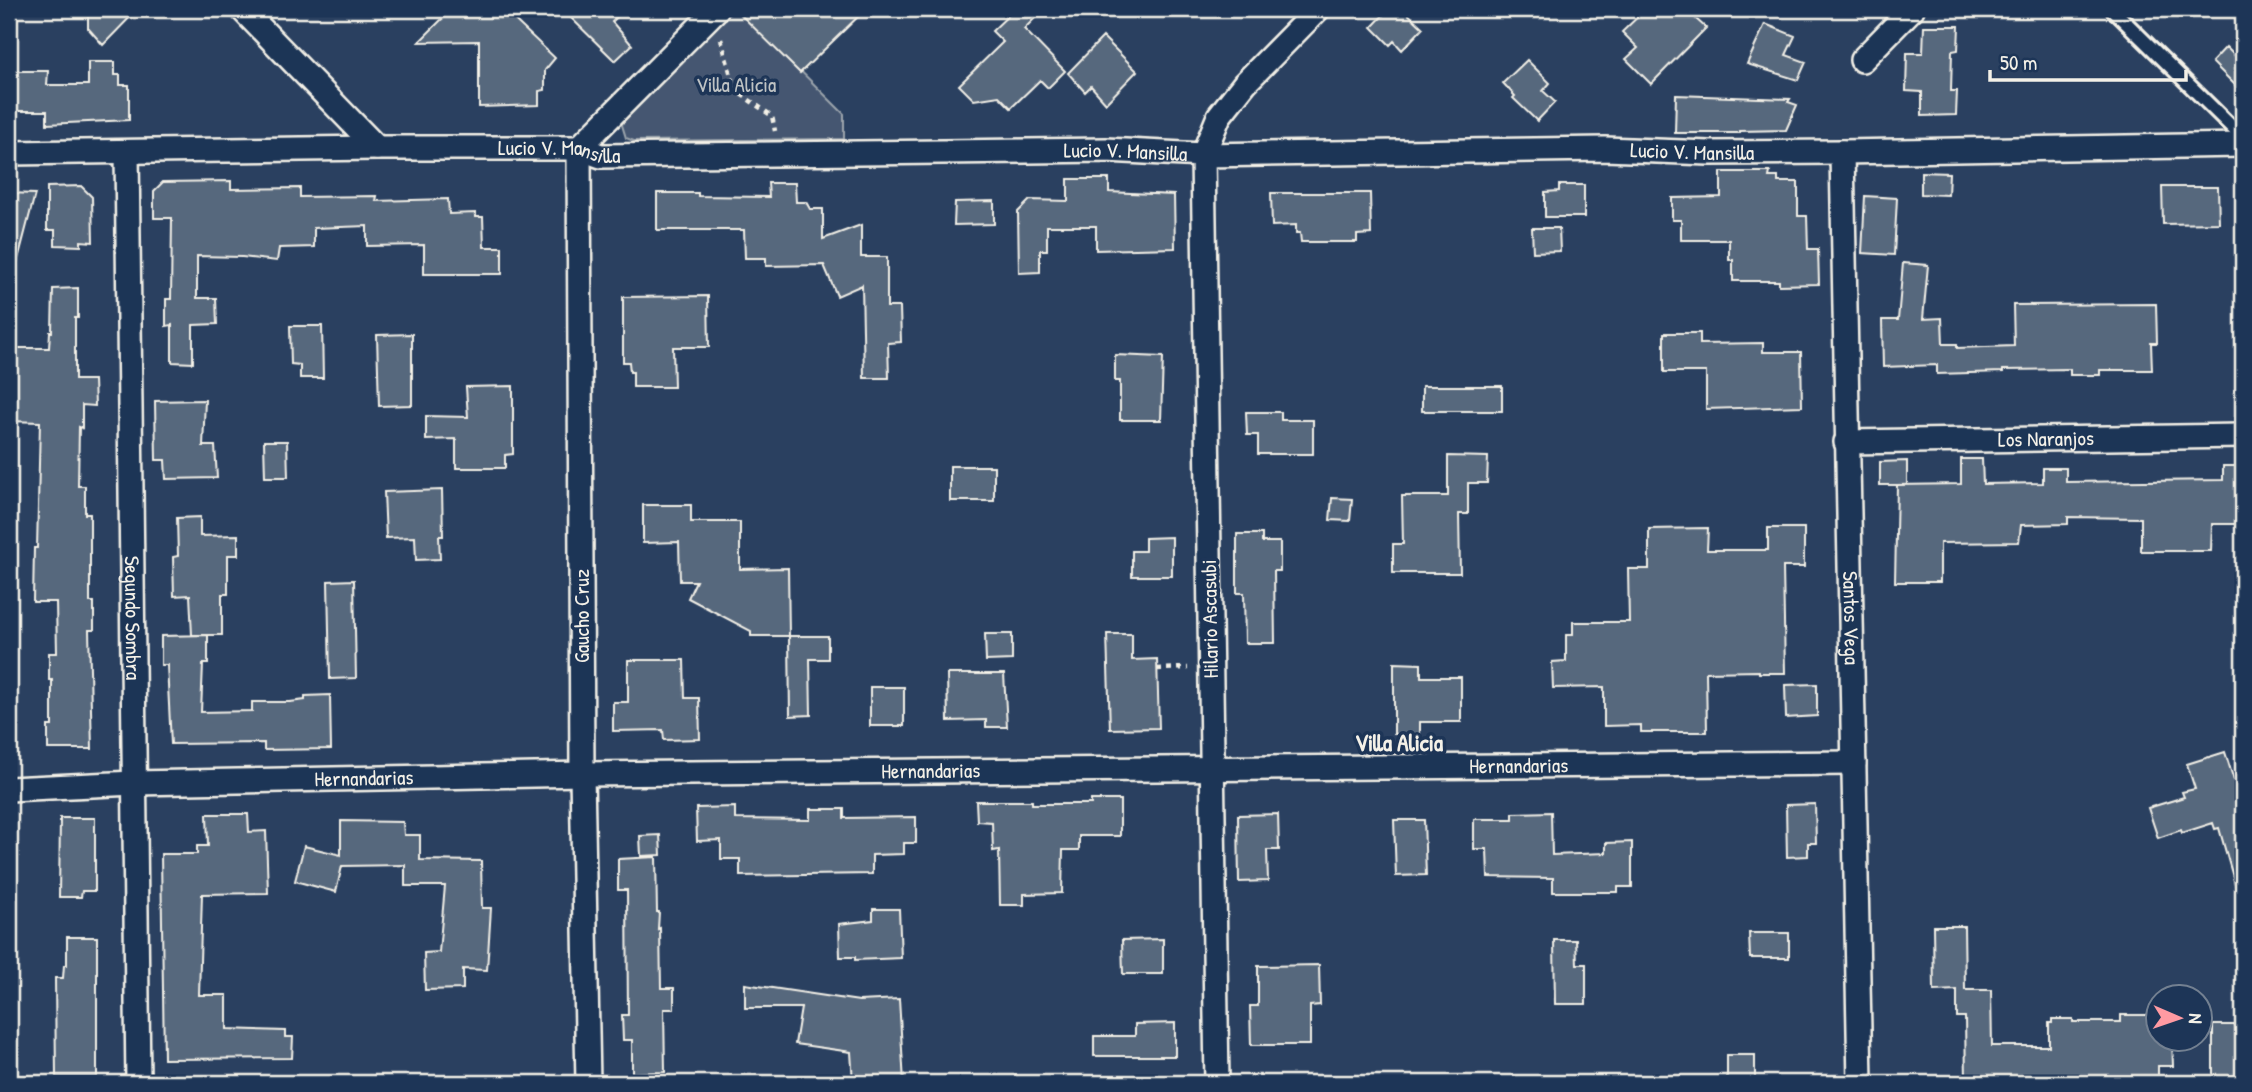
<svg xmlns="http://www.w3.org/2000/svg" width="2252" height="1092" viewBox="0 0 2252 1092" font-family="'Patrick Hand',sans-serif">
	<style>
		.green { fill: #445771; stroke: #9ca4ac; stroke-width: 2 }
		.building { fill: #56677d; stroke: #f4f1e8; stroke-width: 2 }
		.lines { fill: none; stroke-linecap: round; stroke-linejoin: round }
		.service-casing { stroke: #f4f1e8; stroke-width: 18 }
		.minor-casing { stroke: #f4f1e8; stroke-width: 28 }
		.path { stroke: #f4f1e8; stroke-width: 4.5; stroke-dasharray: 5 5; stroke-linecap: butt }
		.service { stroke: #1d3557; stroke-width: 12 }
		.minor { stroke: #1d3557; stroke-width: 23 }
		.labels { text-anchor: middle; stroke-width: 7; stroke-linejoin: round; paint-order: stroke }
		.park-label { font-size: 21px; fill: #bfc3c4; stroke: #1d3557 }
		.street-label { font-size: 21px; fill: #f4f1e8; stroke: #1d3557 }
		.neighbourhood-label { font-size: 23px; font-weight: bold; fill: #f4f1e8; stroke: #1d3557 }
	</style>
	<rect width="100%" height="100%" fill="#2a4060"/>
	<filter id="ink" filterUnits="userSpaceOnUse"><feTurbulence type="fractalNoise" baseFrequency=".0143" numOctaves="2"/><feDisplacementMap in="SourceGraphic" scale="14" xChannelSelector="R" yChannelSelector="G"/><feConvolveMatrix kernelMatrix="1 2 1 2 8 2 1 2 1" color-interpolation-filters="sRGB"/></filter>
	<g filter="url(#ink)">
		<!-- green -->
		<path class="green" d="M732,9H738L844,114V139L634,141L626,138L622,125L624,120Z"/>
		<!-- building -->
		<path class="building" d="M88,9H138L103,45L88,28Z
			M452,9H503L555,58L545,70V90L539,91V105L479,107V41L419,42Z
			M562,9H625L612,22L632,45L615,61Z
			M735,9H866L800,73Z
			M1015,9H1044L1024,29L1065,71L1048,88L1040,80L1011,108L999,96L974,100L959,85L1003,42L992,31Z
			M1389,9H1403L1423,28L1402,50L1394,41L1390,45L1372,27Z
			M1646,9H1685L1706,28L1651,84L1626,59L1638,48L1622,32Z
			M1765,24L1795,36L1786,55L1806,62L1798,80L1747,64Z
			M1924,26H1959L1958,50L1952,51L1951,91H1957L1956,115L1922,116V92L1906,91L1907,53H1923Z
			M1103,37L1137,71L1106,103L1091,86L1085,92L1068,73Z
			M2226,47L2243,64V93L2212,62Z
			M1527,60L1550,83L1543,91L1555,102L1537,121L1513,98L1515,96L1503,83Z
			M88,62H115V75H120V85H129V120L47,124V111H9L10,71H48L47,85H88Z
			M1676,95L1790,99L1788,102L1797,105L1786,130L1740,131V133H1675Z
			M1721,172H1770L1769,177H1778V182H1798V216H1807L1808,249H1818L1819,284L1779,285V281H1733V260H1729V240H1681V220H1672V198L1721,197Z
			M1921,172L1949,173L1948,195L1921,194Z
			M1068,179H1109V192L1174,195L1175,248L1096,250V226H1047V250H1040V272L1019,273L1018,212L1030,200L1068,201Z
			M231,181V189L300,188V197L377,196L376,201L448,199L449,214L476,213V217H483L484,247H502V274H424V245L367,246V226L314,228V247L279,248L277,261L242,257L197,256V298H216L217,324L193,325V363L172,362V325L166,326V299H171L172,218H154V191L163,182Z
			M768,183H795L796,202H806L810,209H823V239L861,225V257H887V307H900L901,342L888,343L889,378H864L862,285L837,296L824,265L766,266V258H745L744,230H657V193H698V196L769,197Z
			M1559,185H1584V217H1545V192L1559,191Z
			M81,186L92,197L93,242L81,241V246L55,245V230H47V187Z
			M2162,187H2218L2219,223L2163,224Z
			M9,193L35,194L16,267L9,266Z
			M1271,193H1370L1371,234L1357,235V242H1301L1300,233H1296V225L1272,226Z
			M1865,196L1897,198L1894,255L1862,253Z
			M994,201V224L954,225L955,202Z
			M1532,228H1559L1560,251L1533,252Z
			M1903,263L1928,265L1923,319L1942,318L1943,344H1957V348L2014,346L2013,305L2156,304L2157,343H2151L2152,370H2100V375H2070V369L2003,370V372L1937,374V365L1883,367L1882,320H1898Z
			M78,288V318H75V380H94L95,406L82,405V428L79,427L78,486H85V514H90V602H94V630H89L92,749H48V726H52V680H49V653H57L56,602H33L34,548H37L40,422L9,421V348H49L50,332H52L53,289Z
			M708,296L709,347H673L674,387H633V372H630L629,362H623V297Z
			M290,326H322L323,378H300V365L291,364Z
			M1664,333H1700V344L1763,343V352H1801L1802,406L1706,409V372H1664Z
			M412,334V405L379,406L377,335Z
			M1115,355L1163,357L1161,420H1120V381H1115Z
			M513,386V454L505,455V468H456V439L426,440V416L468,417L466,387Z
			M1422,386H1502V411H1422Z
			M205,400L203,446H215L217,478L166,479L165,460H156L155,401Z
			M1246,412H1281V420H1313V454H1258V435H1247Z
			M264,441H287L288,477H265Z
			M1448,456L1488,457L1487,483H1468V514H1459L1460,573H1393V544H1403L1402,496H1448Z
			M1961,459H1982L1983,484L2043,483V468H2066V482L2223,480V466H2243V524H2212L2211,551H2141V518L2068,517V524L2021,525L2019,542L1940,543V582H1895L1897,485L1961,484Z
			M1907,461V485H1880V462Z
			M950,466H994V501H950Z
			M442,490L443,536H439L440,559L416,560L415,537L386,538L384,492Z
			M1332,498L1352,499L1350,521L1330,520Z
			M643,505H691V522H740V569L788,568L789,636H751V631L688,598L696,581H680L679,542L643,543Z
			M200,517V536L238,535V555H228V594H222V635H192L190,595L174,596L173,557L178,556L177,518Z
			M1708,528L1707,550H1768V528H1804V567H1783L1785,673H1759V671L1706,672L1707,732H1641V725L1604,726V687L1553,688L1552,662L1566,661V635H1573V622H1629L1628,569H1649V529Z
			M1237,534H1262V542H1280V571H1274L1275,643H1245L1244,593H1237Z
			M1172,537V576H1132V551H1145V538Z
			M354,580L356,678L330,679L328,581Z
			M985,634H1012V660L986,661Z
			M1107,634H1132V660L1157,659L1159,728L1110,729Z
			M208,635V664H203L201,712L252,711V702H290L305,700V696L330,695L331,749L264,750V743L171,744L167,665H161V636Z
			M789,636H828V659H810L811,715L790,716Z
			M628,660H684L685,698H699L700,739L664,740L663,730L613,731V702H628Z
			M1394,663L1421,664V677H1461V722H1420V734H1394Z
			M947,674H1004L1007,727H986V720L948,721Z
			M1817,684V716L1786,718L1785,685Z
			M870,687H904V726H870Z
			M2225,752L2242,806L2238,807L2243,825V890L2237,891L2219,828L2215,829L2213,823L2182,833L2181,830L2158,838L2148,808L2184,797L2182,792L2195,789L2187,764Z
			M1091,800H1120V836H1079V850H1063L1062,893L1024,894V905H1000L999,850L993,851L992,822L977,821L976,801H1032V804H1091Z
			M1815,804L1816,843H1808V856L1787,857L1786,805Z
			M735,807V819L810,820V809H844V818L916,817V843H904V854L872,855V874L740,876V859H721V840L697,841L696,808Z
			M1551,812L1552,855L1606,853V843L1632,842V887H1618V892H1553V878L1488,877L1487,849H1474V819H1513V813Z
			M207,814H248L249,832L266,831L268,893L202,894L199,995H227V1029L285,1031V1037H293L292,1058L164,1059L161,854H197V846H208Z
			M1278,814L1279,850H1267L1268,881L1239,882L1238,815Z
			M60,818H95V891H82L81,897H59Z
			M1394,820H1424L1426,875L1396,876Z
			M341,821L403,822L404,835H420V860L481,861L482,908H491L487,970L463,969V989L425,990L424,953L439,952L445,886H405V865L342,866L336,892L295,881L304,846L341,855Z
			M660,835L661,855L641,856L640,836Z
			M656,857L657,912H659L658,929L660,928L661,988H674V1009H664L665,1072L632,1073V1040H623L622,1015H628L627,890H618V859Z
			M873,909H899L901,958L855,960V957H840L839,924L873,920Z
			M1933,926H1964L1965,990H1991L1992,1046H2049V1023H2052V1019H2073V1022H2121V1015H2158V1040H2172L2173,1066H2158V1078L2115,1079V1083H2054V1079L1966,1081L1965,1017H1957V990L1934,991Z
			M1749,933H1789V958H1750Z
			M67,937H97V1077H56L55,978H63L64,965H67Z
			M1163,939V974H1123L1122,940Z
			M1554,940H1576L1577,964H1586V1004H1555Z
			M1319,965L1320,1005L1310,1006V1045H1251L1250,1006H1258V966Z
			M745,984L859,1001L899,999L904,1083H853L851,1052L795,1044L801,1008H745Z
			M1175,1023V1056H1094V1036H1135V1024Z
			M2213,1025H2243L2242,1083H2213Z
			M1727,1055H1755V1083H1727Z"/>
		<g class="lines">
			<defs>
				<path id="service" d="M2112,9L2243,138"/>
				<g id="minor">
					<path d="M242,9L377,148"/>
					<path d="M1862,60L1912,9"/>
					<path id="s1" d="M127,152L138,1083"/>
					<path id="s2" d="M1842,152L1860,1083"/>
					<path id="s3" d="M9,153L377,148H579L601,156L1106,150L1203,155L1605,149L1709,153L1842,152L2243,145"/>
					<path id="s4" d="M1846,442L2243,436"/>
					<path id="s5" d="M9,789L134,783L582,774L1854,763"/>
					<path d="M588,1083L582,774L579,148L717,9"/>
					<path d="M1217,1083L1203,155L1219,116L1245,83L1318,9"/>
				</g>
			</defs>
			<!-- service casing -->
			<use href="#service" class="service-casing"/>
			<!-- minor casing -->
			<use href="#minor" class="minor-casing"/>
			<!-- path -->
			<path class="path" d="M721,39L735,90L772,116L775,131
				M1157,669L1188,668"/>
			<!-- service -->
			<use href="#service" class="service"/>
			<!-- minor -->
			<use href="#minor" class="minor"/>
		</g>
	</g>
	<g class="labels">
		<!-- park labels -->
		<g class="park-label">
			<text x="736" y="92">Villa Alicia</text>
		</g>
		<!-- street labels -->
		<g class="street-label">
			<text dy="7" stroke="none"><textPath href="#s3" startOffset="1685">Lucio V. Mansilla</textPath></text>
			<text dy="7" stroke="none"><textPath href="#s3" startOffset="551">Lucio V. Mansilla</textPath></text>
			<text dy="7" stroke="none"><textPath href="#s3" startOffset="1118">Lucio V. Mansilla</textPath></text>
			<text dy="7" stroke="none"><textPath href="#s4" startOffset="200">Los Naranjos</textPath></text>
			<text transform="translate(582 616) rotate(-90)" y="7">Gaucho Cruz</text>
			<text dy="7" stroke="none"><textPath href="#s1" startOffset="466">Segundo Sombra</textPath></text>
			<text dy="7" stroke="none"><textPath href="#s2" startOffset="466">Santos Vega</textPath></text>
			<text transform="translate(1210 619) rotate(-91)" y="7">Hilario Ascasubi</text>
			<text dy="7" stroke="none"><textPath href="#s5" startOffset="1510">Hernandarias</textPath></text>
			<text dy="7" stroke="none"><textPath href="#s5" startOffset="922">Hernandarias</textPath></text>
			<text dy="7" stroke="none"><textPath href="#s5" startOffset="355">Hernandarias</textPath></text>
		</g>
		<!-- neighbourhood labels -->
		<g class="neighbourhood-label">
			<text x="1399" y="751">Villa Alicia</text>
		</g>
	</g>
	<!-- margin -->
	<rect width="2252" height="1092" fill="none" stroke="#1d3557" stroke-width="35"/>
	<rect x="18" y="18" width="2217" height="1057" fill="none" stroke="#f4f1e8" stroke-width="2.5" filter="url(#ink)"/>
	<!-- north arrow -->
	<g transform="translate(2179 1018) rotate(92)"><circle r="33" fill="#1d3557" stroke="#738091" stroke-width="2"/>
	<path d="M0-5L12 26L0 18L-12 26Z" fill="#ff9aa2"/>
	<text y="-10" font-size="19" font-weight="bold" text-anchor="middle" fill="#f4f1e8">N</text>
	</g>
	<!-- scale -->
	<path d="M1990 70v10h196v-10" fill="none" stroke="#f4f1e8" stroke-width="3.5"/>
	<text x="2000" y="70" font-size="21" fill="#f4f1e8" stroke="#1d3557" stroke-width="5" paint-order="stroke">50 m</text>
</svg>
